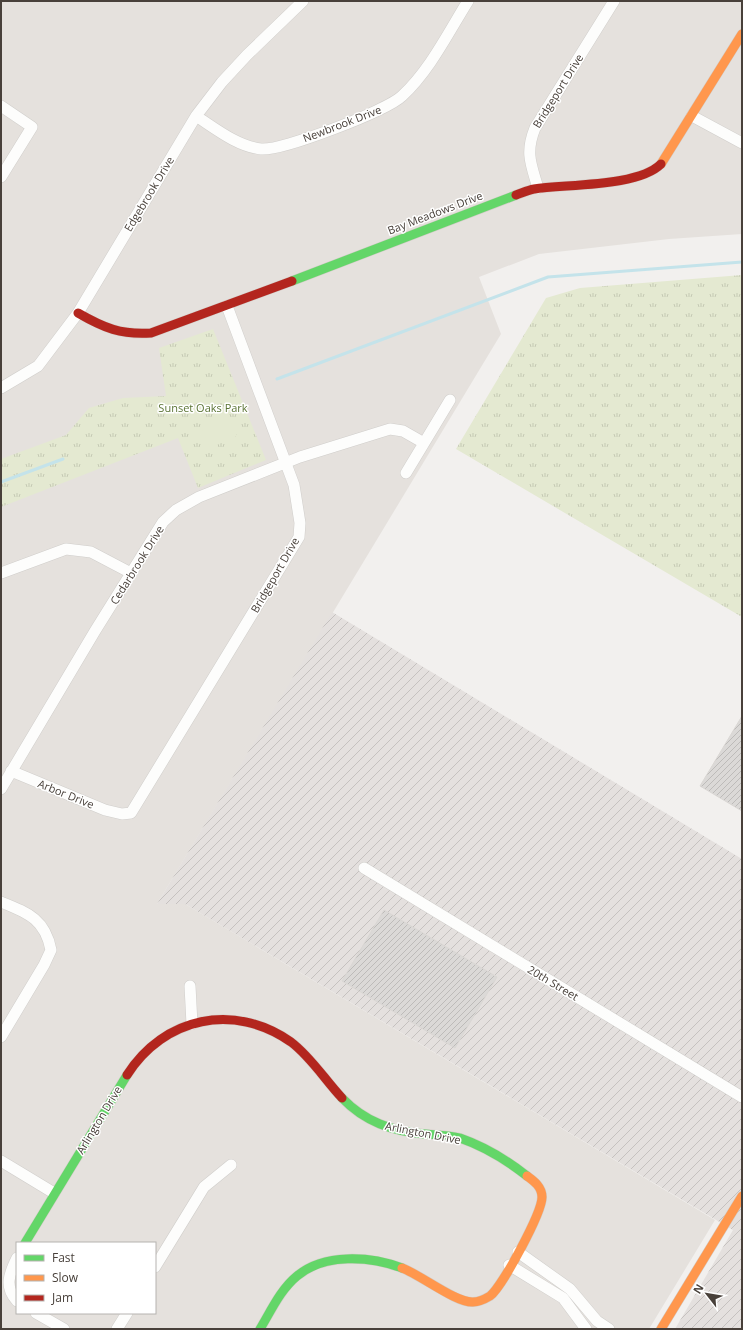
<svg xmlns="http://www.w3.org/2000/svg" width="743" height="1330" viewBox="0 0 743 1330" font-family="'Open Sans',sans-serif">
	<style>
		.residential { fill: #e5e1dd; fill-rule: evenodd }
		.industrial { fill: url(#industrial-furrows) }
		.park { fill: url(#park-tufts) }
		.pitch { fill: #e4e9d1 }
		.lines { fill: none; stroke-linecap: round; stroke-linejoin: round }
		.stream { stroke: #c4e3ea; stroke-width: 3 }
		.building { fill: url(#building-hatch); stroke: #dad7d4 }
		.street-casing { stroke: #d0cecb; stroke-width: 12 }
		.fast-casing { stroke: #d2ccc7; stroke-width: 10 }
		.slow-casing { stroke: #d2ccc7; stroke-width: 10 }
		.jam-casing { stroke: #d2ccc7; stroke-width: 10 }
		.street { stroke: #fdfdfc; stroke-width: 11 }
		.fast { stroke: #63d668; stroke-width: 9 }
		.slow { stroke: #ff974d; stroke-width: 9 }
		.jam { stroke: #b3261e; stroke-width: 9 }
		.labels { text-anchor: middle; stroke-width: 3; stroke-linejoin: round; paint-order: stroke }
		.street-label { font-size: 11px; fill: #48403a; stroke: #fff }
		.park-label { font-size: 11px; fill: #5a7334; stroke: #fff }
	</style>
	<defs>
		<pattern id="industrial-furrows" width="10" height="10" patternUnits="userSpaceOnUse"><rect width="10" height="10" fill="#e4e0de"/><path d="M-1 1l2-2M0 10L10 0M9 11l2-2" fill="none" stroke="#c5c1bf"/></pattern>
		<pattern id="park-tufts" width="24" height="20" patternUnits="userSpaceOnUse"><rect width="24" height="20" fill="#e4e9d1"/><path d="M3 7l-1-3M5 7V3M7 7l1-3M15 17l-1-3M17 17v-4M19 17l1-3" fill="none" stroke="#c5c9b4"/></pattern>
		<pattern id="building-hatch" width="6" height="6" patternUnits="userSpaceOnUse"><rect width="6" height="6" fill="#dbd9d7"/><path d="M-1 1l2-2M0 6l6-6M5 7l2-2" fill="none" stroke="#bdbbb9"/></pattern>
	</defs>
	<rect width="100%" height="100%" fill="#f2f0ee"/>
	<!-- residential -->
	<path class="residential" d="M1,1H742V234L669,239L539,254L479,277L501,334L157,904H185L715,1220L649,1329H1ZM17,1243H155V1313H17Z"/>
	<!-- industrial -->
	<path class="industrial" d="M332,612L742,859V1329H675L733,1230L185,904H157Z"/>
	<!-- park -->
	<path class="park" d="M742,275V617L456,449L546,298L580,288Z
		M213,329L266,460L198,488L178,438L1,507V459L66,435L89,408L123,398L166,396L159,348Z"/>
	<!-- pitch -->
	<path class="pitch" d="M227,413L237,436L210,448L200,425Z"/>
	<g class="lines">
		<!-- stream -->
		<path class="stream" d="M277,379L548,277L742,262
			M1,482L63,459"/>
	</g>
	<!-- building -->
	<path class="building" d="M742,716V811L700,786Z
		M384,910L497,977L455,1048L342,981Z"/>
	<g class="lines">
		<defs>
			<path id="street" d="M1,106L32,127L1,177
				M196,116C216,129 237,146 261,149C282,151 386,111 402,96C430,70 448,33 468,1
				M692,116L742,143
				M538,188C531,164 525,153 535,128L614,1
				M1,388L38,366L78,313L196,116L222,82L247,55L303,1
				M406,473L450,400
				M1,573L66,549L91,552L131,573
				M11,771L105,810L122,814L131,813L299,537L300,523L294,485L227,306
				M1,789L95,631L163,522L176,510L199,497L300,457L390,429L403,431L424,443
				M364,868L742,1097
				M1,902C28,913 45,919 51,950L44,965L1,1037
				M190,986L192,1024
				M1,1161L54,1193
				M518,1252L570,1289L597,1321L609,1329
				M17,1258C9,1274 4,1287 17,1301
				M509,1265L563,1298L586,1329
				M155,1267L204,1187L231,1165
				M36,1313L64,1329
				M117,1329L127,1313"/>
			<path id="fast" d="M292,281L516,195
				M342,1098C365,1122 392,1131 424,1134C436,1135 449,1135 460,1138C483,1146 508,1161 527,1176
				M25,1243L127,1075
				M260,1329C271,1311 280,1290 297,1276C324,1253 370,1256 402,1268"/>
			<path id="slow" d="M661,164L742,34
				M402,1268C421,1275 456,1303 473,1302C479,1302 485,1299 490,1296C502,1287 542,1213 542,1197C542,1187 534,1181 527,1176
				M661,1329L742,1196"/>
			<path id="jam" d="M516,195C522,193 528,190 534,189C566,184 638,187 661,164
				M78,313C104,328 121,335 151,333L292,281
				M127,1075C164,1017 234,1002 291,1042C311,1057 325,1080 342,1098"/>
		</defs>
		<!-- street casing -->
		<use href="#street" class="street-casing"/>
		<!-- fast casing -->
		<use href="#fast" class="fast-casing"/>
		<!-- slow casing -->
		<use href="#slow" class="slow-casing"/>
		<!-- jam casing -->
		<use href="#jam" class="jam-casing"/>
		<!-- street -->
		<use href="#street" class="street"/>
		<!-- fast -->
		<use href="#fast" class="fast"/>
		<!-- slow -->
		<use href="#slow" class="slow"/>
		<!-- jam -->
		<use href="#jam" class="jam"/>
	</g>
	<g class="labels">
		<!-- street labels -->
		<g class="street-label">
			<text transform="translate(558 91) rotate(-58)" y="4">Bridgeport Drive</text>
			<text transform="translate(342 124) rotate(-21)" y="4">Newbrook Drive</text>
			<text transform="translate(149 194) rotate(-59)" y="4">Edgebrook Drive</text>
			<text transform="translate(435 213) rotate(-21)" y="4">Bay Meadows Drive</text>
			<text transform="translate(137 565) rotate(-58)" y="4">Cedarbrook Drive</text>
			<text transform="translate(275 575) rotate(-60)" y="4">Bridgeport Drive</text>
			<text transform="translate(66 794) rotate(22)" y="4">Arbor Drive</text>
			<text transform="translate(553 983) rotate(31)" y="4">20th Street</text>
			<text transform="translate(99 1120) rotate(-59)" y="4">Arlington Drive</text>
			<text transform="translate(423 1133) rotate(11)" y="4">Arlington Drive</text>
		</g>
		<!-- park labels -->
		<g class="park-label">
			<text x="203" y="412">Sunset Oaks Park</text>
		</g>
	</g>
	<!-- border -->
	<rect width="743" height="1330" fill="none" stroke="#48403a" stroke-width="4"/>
	<!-- legend -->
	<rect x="16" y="1242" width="140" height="72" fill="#ffffff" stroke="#b6b3b0"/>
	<rect x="24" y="1255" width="20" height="6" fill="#63d668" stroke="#b6b3b0"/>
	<text x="52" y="1262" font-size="12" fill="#48403a">Fast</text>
	<rect x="24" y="1275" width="20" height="6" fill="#ff974d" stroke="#b6b3b0"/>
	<text x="52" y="1282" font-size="12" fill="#48403a">Slow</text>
	<rect x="24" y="1295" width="20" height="6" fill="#b3261e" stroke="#b6b3b0"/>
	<text x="52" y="1302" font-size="12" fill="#48403a">Jam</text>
	<!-- north arrow -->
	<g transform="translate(707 1294) rotate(301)" stroke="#ffffff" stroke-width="3" paint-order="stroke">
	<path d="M0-3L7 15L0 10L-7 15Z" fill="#48403a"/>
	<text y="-6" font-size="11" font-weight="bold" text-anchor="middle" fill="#48403a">N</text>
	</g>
</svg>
